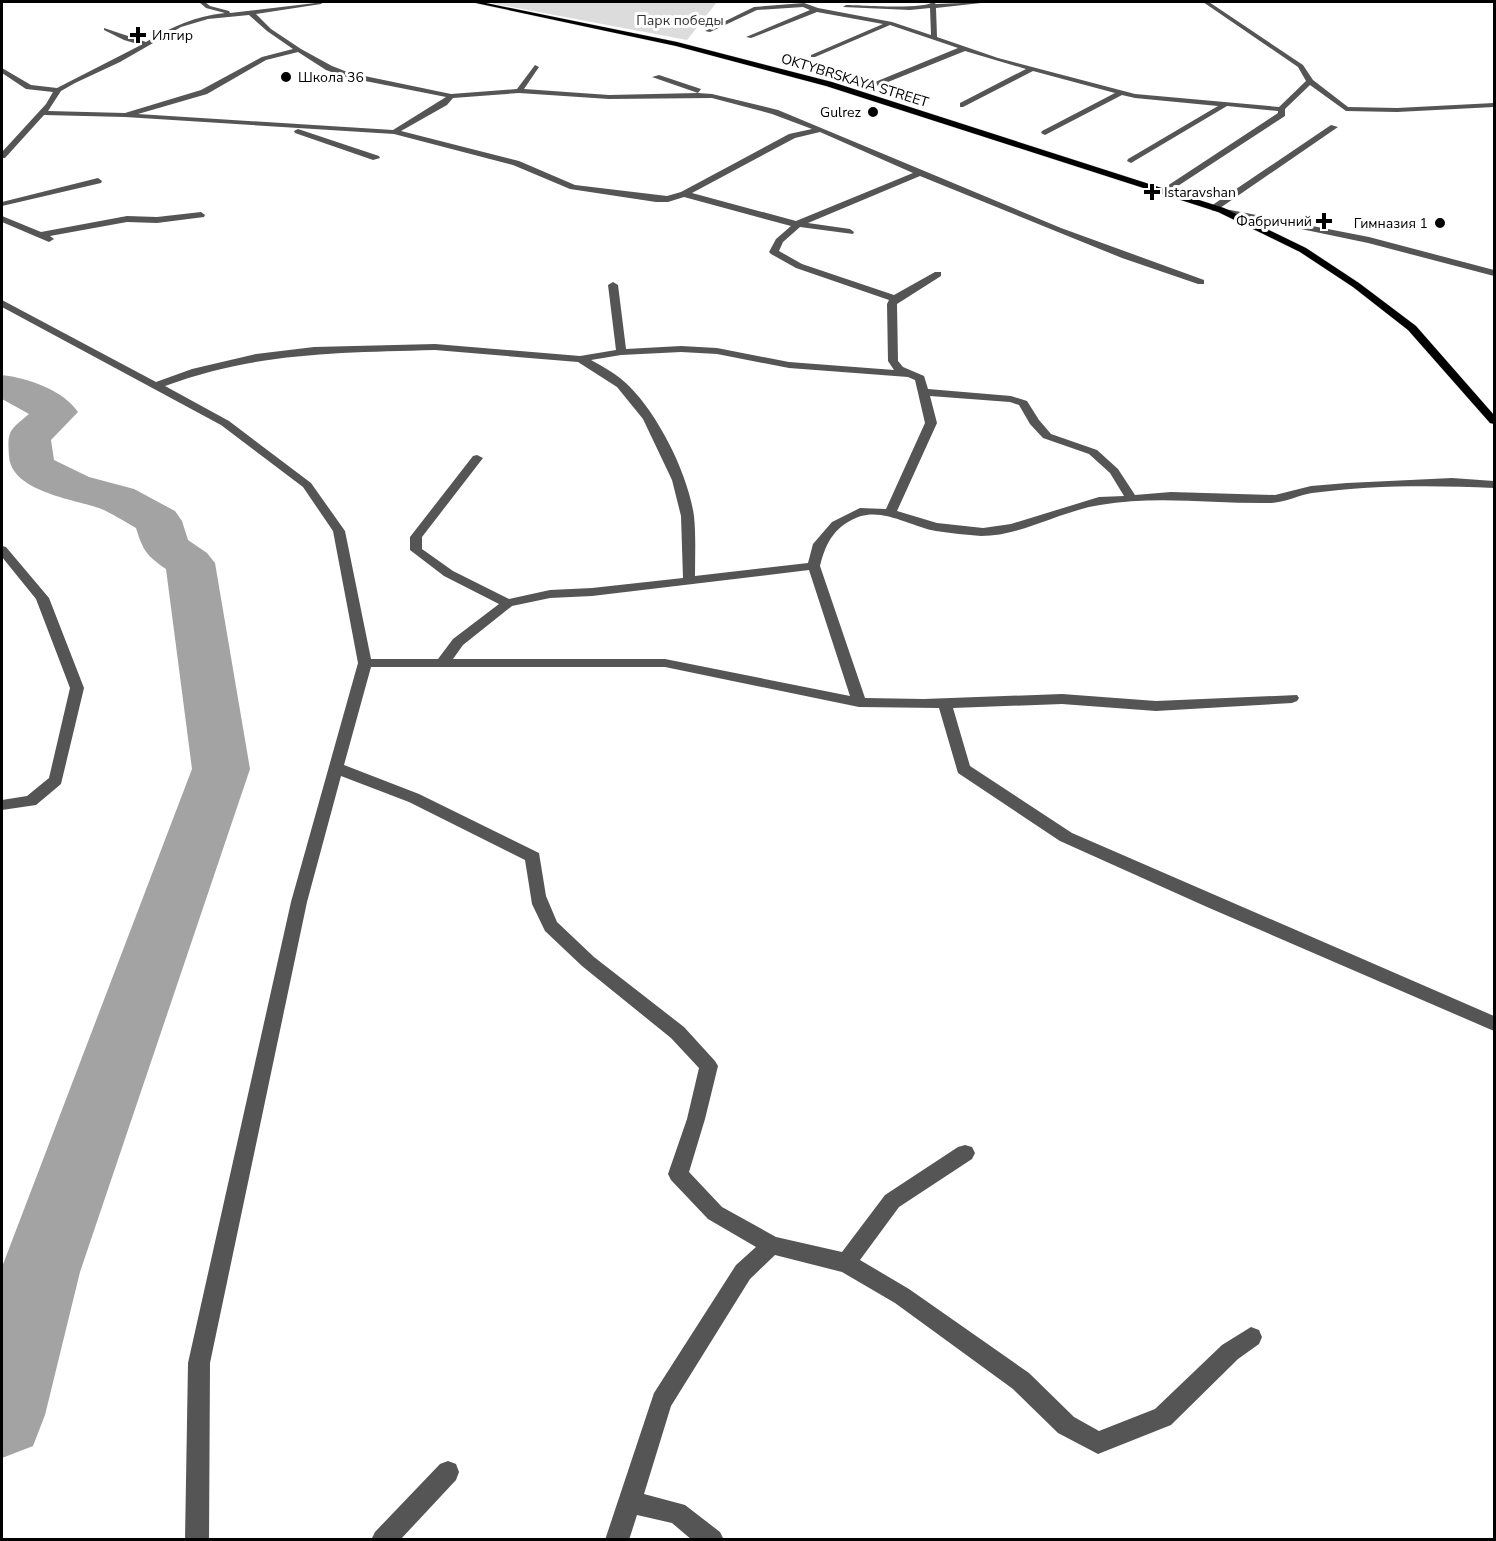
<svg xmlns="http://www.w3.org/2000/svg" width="1496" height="1541" viewBox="0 0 1496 1541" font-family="'Nunito Sans',sans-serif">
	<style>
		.green { fill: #dcdcdc }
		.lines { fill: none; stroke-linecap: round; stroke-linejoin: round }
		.river { fill: #a3a3a3; fill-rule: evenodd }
		.major-casing { stroke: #dbdbdb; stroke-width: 1 }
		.minor { fill: #555; fill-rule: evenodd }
		.major { fill: #000; fill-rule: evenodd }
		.poi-dot { fill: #000; stroke: #fff; stroke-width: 2 }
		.labels { text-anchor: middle; stroke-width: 6; stroke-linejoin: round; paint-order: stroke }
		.far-park-label { font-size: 14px; fill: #333; stroke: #fff }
		.far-poi-label { font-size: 14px; fill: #000; stroke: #fff; text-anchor: start }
		.far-street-label { font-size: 14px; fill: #000; stroke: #fff }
	</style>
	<rect width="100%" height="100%" fill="#fff"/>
	<!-- green -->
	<path class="green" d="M485,2H717L687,40Z"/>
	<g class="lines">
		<!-- river -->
		<path class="river" d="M2,375C28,378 63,390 78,412L51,440L54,460L89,477L134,489L175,511L182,521L188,540L207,553L215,563L250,769L80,1272L45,1415L33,1446L2,1458V1267L192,769L166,569C147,556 143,551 136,528C125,522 112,513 99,508C72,499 11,491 9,456C7,430 10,430 29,414L2,399Z"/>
		<defs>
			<path id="major" d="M471,2H481L677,42L832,82L1224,208L1306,248L1359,283L1416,326L1494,415V424L1490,423L1408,330L1353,287L1300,252L1218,212L826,86L676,46Z"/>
		</defs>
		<!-- major casing -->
		<use href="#major" class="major-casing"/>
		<!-- minor -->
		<path class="minor" d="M199,2H205L210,6L229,11L230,13L324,2L321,4L256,14L271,29L301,49L332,66L350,73L451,94L517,89L535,65L539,67L524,89L609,95L698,93L652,77L659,75L701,89L698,93L712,94L778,110L1061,228L1204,280V284H1198L1122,258L920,176L808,223L850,229L854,232L853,234L800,227L783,242L779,251L802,264L894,295L935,272H941V276L897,304L898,361L903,367L924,376L928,389L1011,396L1027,401L1039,420L1051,434L1097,450L1118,469L1135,495L1171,492L1275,495L1311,486L1347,483L1452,478L1494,481V488C1436,485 1369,485 1312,493C1299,495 1286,502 1272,503C1215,504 1157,495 1100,505C1060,511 1022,536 981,536C967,535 950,533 936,531C913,527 885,509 861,516C835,525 826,542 820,566L865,698L924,699L1062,694L1156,701L1297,695L1299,698L1297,701L1292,703L1156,711L1062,704L953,708L970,766L1072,833L1494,1016V1031L1207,907L1060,841L958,773L939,708L859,707L665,667H371L344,765L419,794L539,853L546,896L557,922L594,957L684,1027L715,1061L718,1066L705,1119L689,1172L722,1207L776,1237L842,1252L885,1195L958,1147L965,1145L972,1147L975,1153L972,1159L899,1207L860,1260L909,1289L1029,1373L1074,1417L1099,1431L1155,1409L1222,1345L1251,1327L1259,1330L1262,1337L1259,1344L1238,1359L1171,1425L1098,1454L1058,1433L1013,1389L895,1303L842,1272L775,1255L750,1279L671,1406L644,1494L685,1505L720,1532L724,1540H692L672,1523L637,1515L629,1540H605L654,1393L736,1265L756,1247L708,1219L671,1180L668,1174L687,1119L699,1068L671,1038L582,966L545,931L532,904L525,860L409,802L341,776L307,902L210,1363L209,1540H185L188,1363L291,902L358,663L333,531L303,487L221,425L2,307V300L156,382L192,369L256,354L314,347L435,344L580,356L616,350L608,285L613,282L618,285L626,349L681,346L717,348L789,362L894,370L888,361L887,304L889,300L796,268L771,254L769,252L776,239L791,226L684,197L668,202H656L570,189L513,165L394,134L125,117L44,115L5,158H2V152L46,104L53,92L26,89L2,73V68L31,85L57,88L141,45L124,40L104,30V28L146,42C172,27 195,16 225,13L206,8ZM249,15L267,31L293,49L262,57L201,90L125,113L48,111L61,91L75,83L120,62L181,27L208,19ZM298,52L326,70L345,77L446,97L393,130L138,114L207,94L266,60ZM519,93L609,99L712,98L772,114L812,129L789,134L681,192L667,196L575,185L519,161L401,131L447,105L453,98ZM820,132L913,173L796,221L692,193L795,138ZM435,350L578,362L617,387L643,419L672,480L681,516L683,578L592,588L550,590L509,599L453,571L422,549V537L483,458L477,455L473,456L410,537V550L444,576L499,604L453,639L438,659H371L345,531L311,483L229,421L165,386C258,352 337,353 435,350ZM681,352L717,354L789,368L908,377L915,380L925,423L886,509L860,508L832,522L813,544L808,563L695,576C695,556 696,536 694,516C688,474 659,416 629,386C618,375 604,367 591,360L621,355ZM930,396L1010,402L1019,405L1030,424L1043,438L1089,454L1110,473L1124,496L1099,497L1011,524L983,528L937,523L897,511L937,423ZM809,570L850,696L665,659H453L463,645L512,606L550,598L592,596Z
			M933,2L936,4L990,2L936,8L937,37L998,58L1135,94L1279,107L1306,81L1298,67L1203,2H1209L1303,65L1313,80L1348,107L1397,108L1494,103V107L1397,112L1346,111L1310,85L1285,109V116L1164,195L1160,192L1161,190L1278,113V111L1227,106L1131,163L1127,161L1128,159L1218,106L1135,98L1122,95L1045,135L1041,133L1042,131L1115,93L1033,71L963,107H960V103L1026,69L965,51L878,86L875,82L958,48L890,25L815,57H811V55L883,24L817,12L751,38L746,37L810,10L803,7L757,10L710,32L705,31L754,7L804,3L818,8L892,22L931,35L930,8L910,10L843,7L846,5C863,5 922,10 933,2Z
			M1331,125L1338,127L1220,208L1369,237L1494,270V276L1368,243L1211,210V206Z
			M298,129L379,156L380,158L373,160L295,133L294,131Z
			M98,178L102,181L101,183L2,206V202Z
			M201,212L205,215L204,217L157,223L127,222L50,236L54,239L49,242L2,222V216L41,232L127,216L157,217Z
			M2,546L6,547L49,598L84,688L61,784L36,805L2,810V800L27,796L49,778L70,688L36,599L2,557Z
			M448,1461L456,1464L459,1472L456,1480L400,1540H371L375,1532L440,1464Z"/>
		<!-- major -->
		<use href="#major" class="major"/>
	</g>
	<!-- markers -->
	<g class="poi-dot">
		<path d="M135 26h6v6h6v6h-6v6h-6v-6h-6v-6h6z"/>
		<circle cx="286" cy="77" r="6"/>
		<circle cx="873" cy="112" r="6"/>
		<path d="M1149 183h6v6h6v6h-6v6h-6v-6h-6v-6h6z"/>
		<path d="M1321 212h6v6h6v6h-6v6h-6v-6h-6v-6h6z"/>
		<circle cx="1440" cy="223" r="6"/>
	</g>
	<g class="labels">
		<!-- far-park labels -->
		<g class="far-park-label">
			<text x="680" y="25">Парк победы</text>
		</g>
		<!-- far-poi labels -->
		<g class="far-poi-label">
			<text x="152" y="40">Илгир</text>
			<text x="298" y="82">Школа 36</text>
			<text x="861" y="117" text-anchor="end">Gulrez</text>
			<text x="1164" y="197">Istaravshan</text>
			<text x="1312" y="226" text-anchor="end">Фабричний</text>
			<text x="1428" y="228" text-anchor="end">Гимназия 1</text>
		</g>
		<!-- far-street labels -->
		<g class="far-street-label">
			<text transform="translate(855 80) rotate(17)" y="5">OKTYBRSKAYA STREET</text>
		</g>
	</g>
	<!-- border -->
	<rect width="1496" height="1541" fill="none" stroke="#000000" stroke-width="6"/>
</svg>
